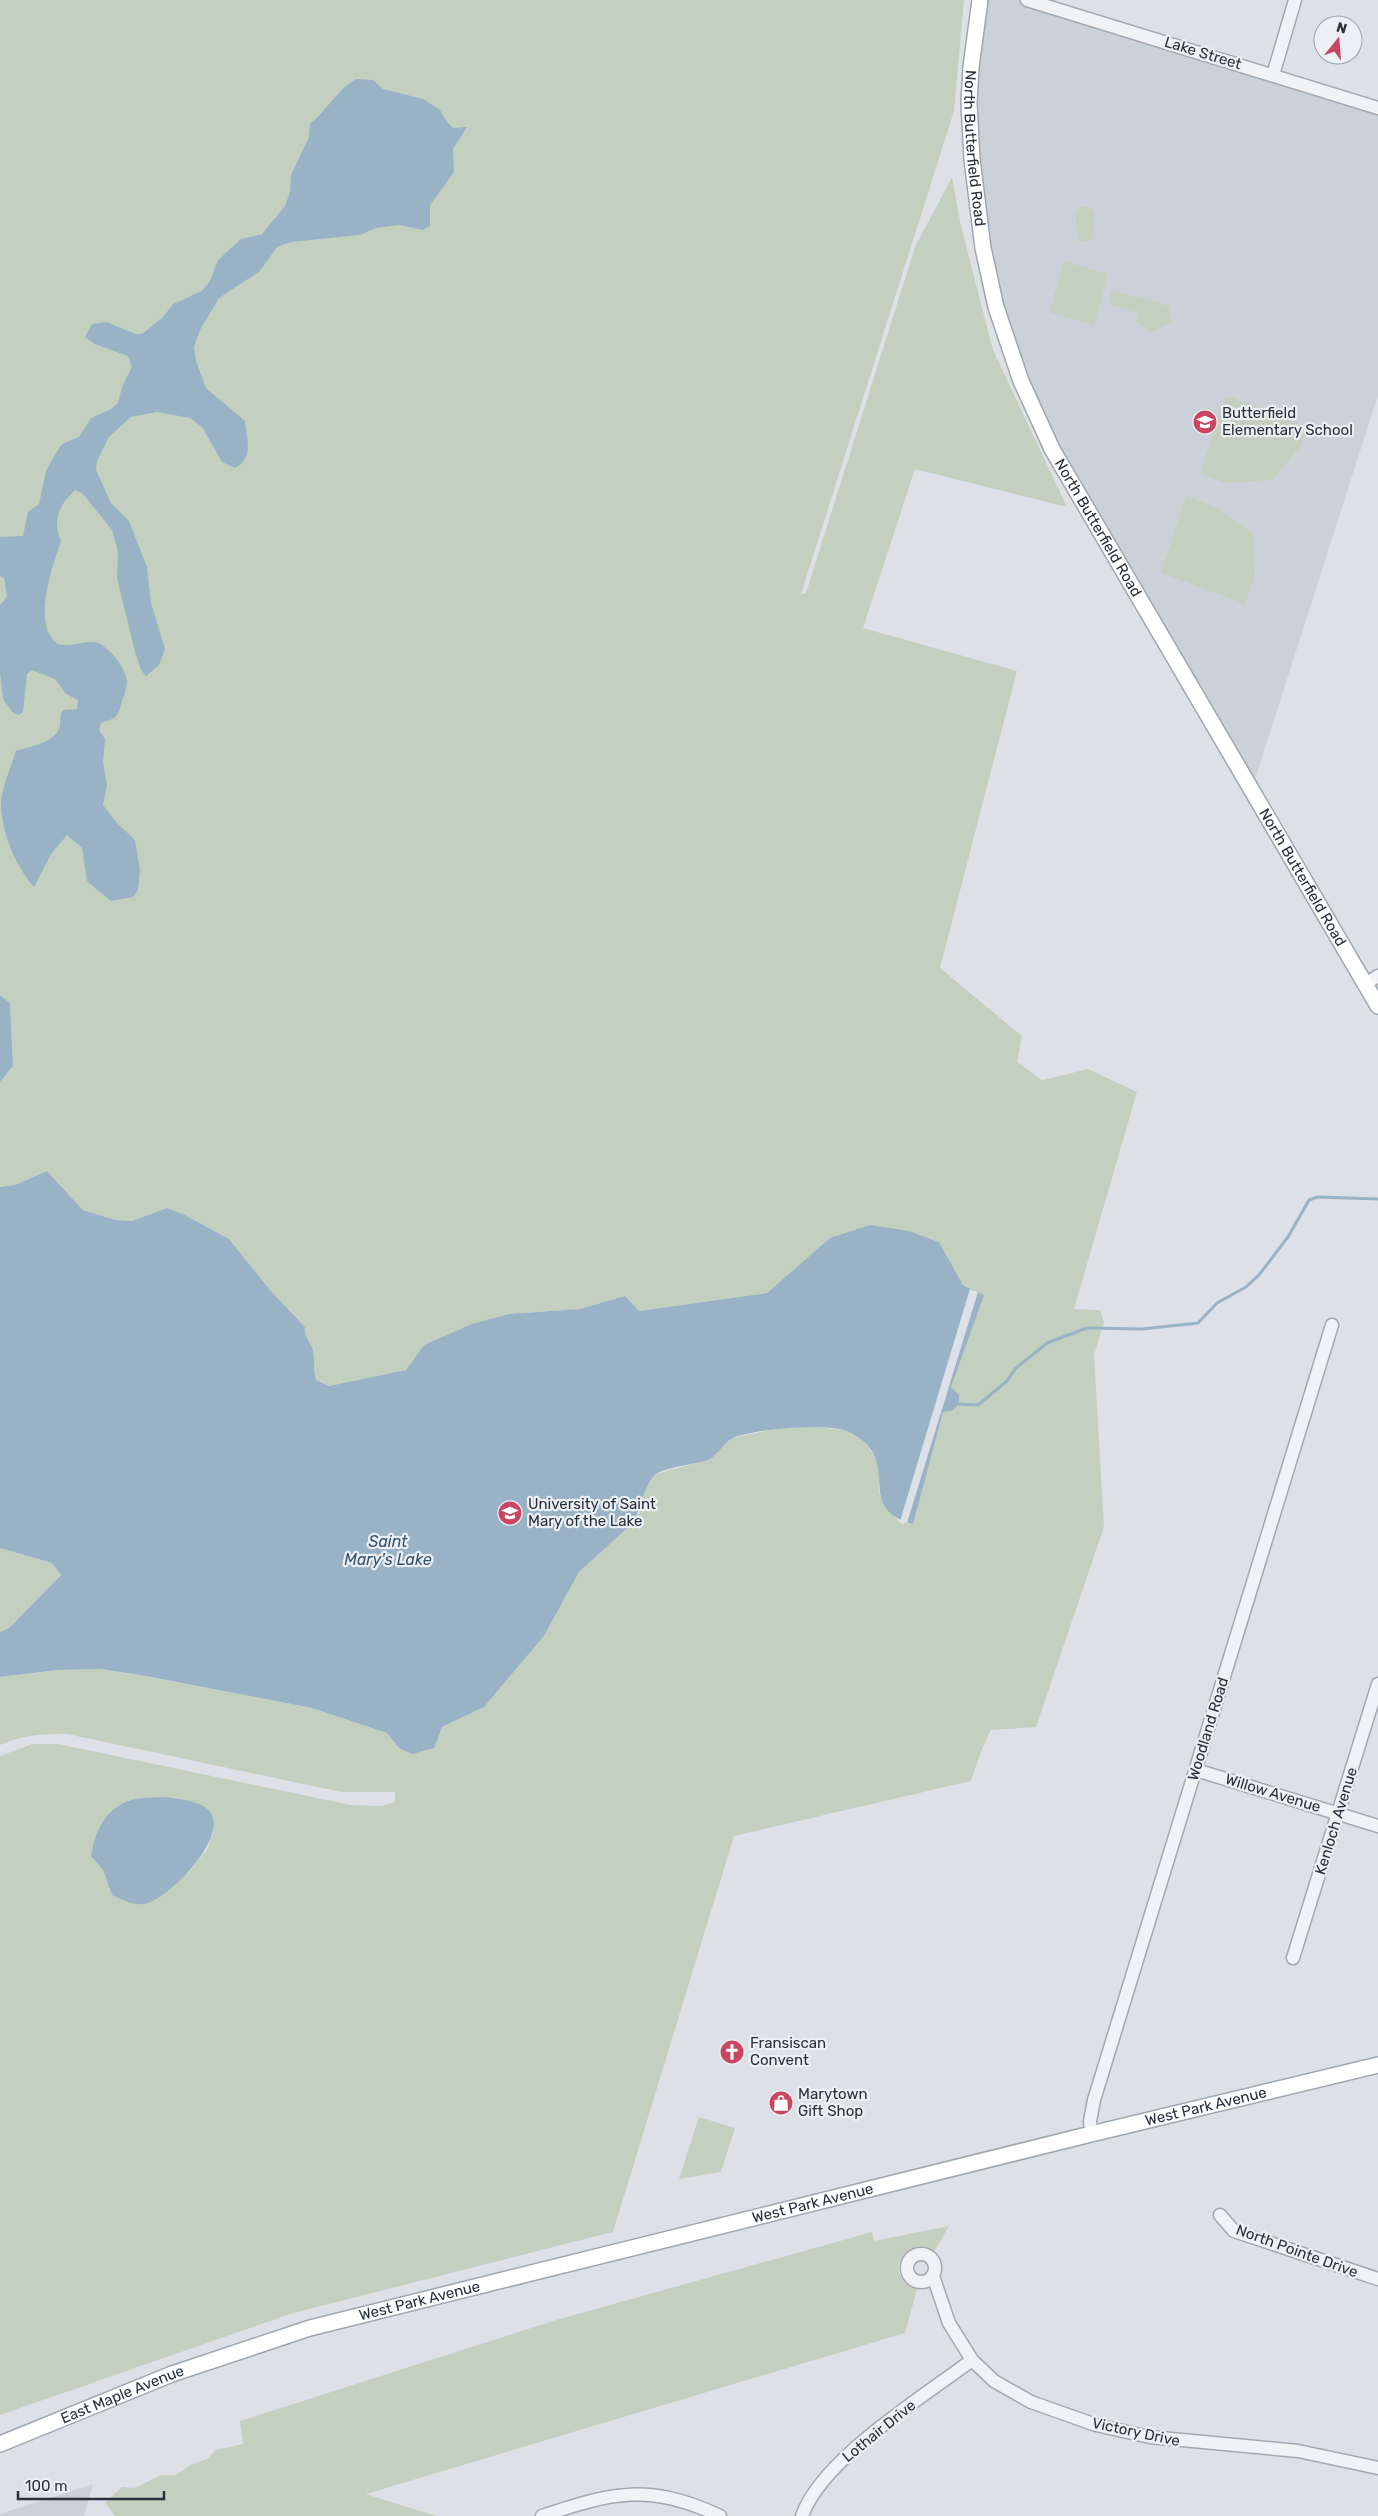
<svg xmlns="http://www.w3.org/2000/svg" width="1378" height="2516" viewBox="0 0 1378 2516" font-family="Rubik,sans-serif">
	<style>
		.built { fill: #cbd1d8 }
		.green { fill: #c4d0bf; fill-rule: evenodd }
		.water { fill: #99b2c6 }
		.pier { fill: #dde1e7 }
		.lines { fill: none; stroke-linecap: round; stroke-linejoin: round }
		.stream { stroke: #99b2c6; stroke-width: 3 }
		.minor-casing { stroke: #a3a8b0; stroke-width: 15 }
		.major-casing { stroke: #9da7b2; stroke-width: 18 }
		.minor { stroke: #f0f2f5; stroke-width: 12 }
		.major { stroke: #fff; stroke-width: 15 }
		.labels { text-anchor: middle; stroke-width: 4.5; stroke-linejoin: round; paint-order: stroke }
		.street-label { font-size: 15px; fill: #27303c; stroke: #ecf0f4 }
		.poi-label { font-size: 15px; fill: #27303c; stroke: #ecf0f4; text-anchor: start }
		.water-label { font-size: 16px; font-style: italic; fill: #33526f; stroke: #ecf0f4 }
	</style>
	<rect width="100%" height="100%" fill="#dde1e7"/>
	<!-- built -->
	<path class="built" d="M980,0H1027L1378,108V395L1251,792L1052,449L990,284L972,159Z
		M93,2484L84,2516H0V2514Z"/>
	<!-- green -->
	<path class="green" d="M0,0H964L954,111L801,594L806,593L915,247L952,177L961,226L993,350L1067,507L915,469L863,628L1017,671L940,968L1022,1036L1017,1062L1042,1080L1088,1069L1137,1092L1074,1309L1100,1310L1104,1322L1094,1355L1104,1527L1036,1727L991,1730L982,1749L971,1781L734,1836L613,2232L293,2313L0,2415V1756L32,1744H58L351,1805L382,1806L395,1802V1792H341L67,1734C43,1734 22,1735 0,1745V1677L57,1670L101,1669L146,1676L312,1708L387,1733L399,1748L484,1707L544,1636L579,1572L633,1523L639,1513L644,1490L656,1474L708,1460L732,1438L771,1430L811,1427L846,1430L864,1442L879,1462V1491L884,1507L903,1525L971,1288L963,1285L939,1242L909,1231L830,1238L767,1293L639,1311L625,1296L580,1309L509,1314L424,1345L407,1370L329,1386L316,1380C313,1370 315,1360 313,1350C310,1341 304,1338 305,1327L271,1291L229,1239L183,1214L167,1208L132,1221L116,1220L83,1210L47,1171L15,1185L0,1187V1082L13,1066L10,1003L0,995ZM214,1831L207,1850L188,1873L112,1895L103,1869Z
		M1082,206L1091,208L1094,214L1092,241H1080L1076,228V211Z
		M1064,261L1108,274L1094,326L1049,312Z
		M1111,290L1169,306L1171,322L1152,332L1135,322L1138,313L1108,304Z
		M1229,396L1305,426L1301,446L1272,480L1225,483L1200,474L1224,399Z
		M1186,496L1216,507L1253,533L1255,573L1245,604L1161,573Z
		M0,1548L52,1563L61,1575L9,1628L0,1632Z
		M699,2117L735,2128L721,2172L679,2179Z
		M949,2226L934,2252C897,2238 885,2280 917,2289L905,2333L366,2494L436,2516H115L105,2503L122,2487L135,2488L161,2475H176L190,2465L207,2459L216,2450L243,2444L240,2421L556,2320L872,2232L874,2241Z"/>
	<!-- water -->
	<path class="water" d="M356,79L373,80L383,89L423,99L440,110L446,121L453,128L467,127L453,149L454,172L430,205V226L423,230L399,225L376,228L360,235L291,242L277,247L260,271L219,298L200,330L194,347L196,361L206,388L245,421C247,439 254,458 235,468L222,462L202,427L190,418L157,412L131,417L109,437L97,461L96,470L111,503L129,521L147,567L151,603L165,649L159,665L146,676L141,670L135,652L117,578L118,552L112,530L83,494L75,490C59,505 52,520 61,541C53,565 33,619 54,641C63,651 83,640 95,642C108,645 127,669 127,682C127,688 124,695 122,701C118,717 117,718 101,723L99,730L105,739L103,762L107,785L103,805L116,822L135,840L140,870L138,890L133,897L111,901L87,881L82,848L67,835L51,854L34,887C15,865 0,830 1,799C4,783 11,766 16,751C31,746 51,744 59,729C62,723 58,716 63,710L77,709L78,700L66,694L55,679L32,670L27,674L23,712L19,715L13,713L3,699L0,673V605L7,597L4,578L0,576V537L23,536L28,512L39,504L46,471L56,453L62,444L79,437L91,418L111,409L118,403L122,387L132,367L128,356L95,344L85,337L92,324L106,322L136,334H142L163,317L173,304L202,291L210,281L218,260L241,239L262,234L285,206L290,192L291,175L309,137L310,124C327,110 338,89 356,79Z
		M0,995L10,1003L13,1066L0,1082Z
		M47,1171L83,1210L116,1220L132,1221L167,1208L183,1214L229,1239L271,1291L305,1327C304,1338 310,1341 313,1350C315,1360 313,1370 316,1380L329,1386L406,1370L424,1345L472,1324L509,1314L580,1309L625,1296L639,1311L767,1293L830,1238L870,1225L909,1231L939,1242L963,1285L984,1295L951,1387L959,1395V1404L952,1411L943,1412L913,1524C857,1509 897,1470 863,1441C859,1438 852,1433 847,1431C829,1423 747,1429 731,1439C722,1445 716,1458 705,1461C694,1464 662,1468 655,1475C642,1489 642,1507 633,1523L579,1572L544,1636L484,1707L442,1727L434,1748L412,1754L399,1748L387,1733L312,1708L146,1676L101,1669L57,1670L0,1677V1632L9,1628L61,1575L52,1563L0,1548V1187L15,1185Z
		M165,1797C178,1799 195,1800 206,1808C237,1830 168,1901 144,1904C133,1906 122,1899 112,1895L103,1870L91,1856C95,1833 103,1812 126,1802C136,1797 154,1798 165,1797Z"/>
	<!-- pier -->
	<path class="pier" d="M970,1289L978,1292L907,1523L900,1521Z"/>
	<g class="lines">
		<!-- stream -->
		<path class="stream" d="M959,1404L978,1405L1007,1381L1015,1369L1047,1343L1087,1328L1142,1329L1198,1323L1217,1303L1246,1287L1259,1275L1288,1237L1309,1200L1318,1197L1378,1199"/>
		<defs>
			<path id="minor" d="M1027,0L1378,108
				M1273,75L1295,0
				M1365,984L1378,976
				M1196,1770L1378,1826
				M1293,1958L1378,1684
				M1091,2134L1090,2121L1094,2100L1332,1325
				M1220,2215L1234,2231L1378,2279
				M907 2268a14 14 0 1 1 28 0a14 14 0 1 1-28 0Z
				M933,2276L949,2323L972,2360L994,2381L1031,2402L1096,2425L1150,2437L1298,2451L1378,2468
				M542,2516C613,2492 649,2483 720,2516
				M802,2516C822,2459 923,2397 972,2360"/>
			<g id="major">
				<path id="s1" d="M980,0L971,67L969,103L972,159L983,248L996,307L1021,381L1052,449L1378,1006"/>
				<path id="s2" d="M0,2444L172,2374L310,2328L1091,2134L1378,2065"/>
			</g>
		</defs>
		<!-- minor casing -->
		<use href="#minor" class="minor-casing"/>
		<!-- major casing -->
		<use href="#major" class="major-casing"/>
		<!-- minor -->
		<use href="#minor" class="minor"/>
		<!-- major -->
		<use href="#major" class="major"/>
	</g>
	<!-- icons -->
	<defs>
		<symbol id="school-disc" viewBox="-11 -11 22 22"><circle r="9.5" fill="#c94562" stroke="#ecf0f4"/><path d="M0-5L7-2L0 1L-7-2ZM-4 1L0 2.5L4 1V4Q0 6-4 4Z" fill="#fff"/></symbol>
		<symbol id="university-disc" viewBox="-11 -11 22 22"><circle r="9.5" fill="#c94562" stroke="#ecf0f4"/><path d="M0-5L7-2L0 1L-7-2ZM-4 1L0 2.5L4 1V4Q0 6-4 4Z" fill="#fff"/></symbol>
		<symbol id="church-disc" viewBox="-11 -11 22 22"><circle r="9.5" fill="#c94562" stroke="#ecf0f4"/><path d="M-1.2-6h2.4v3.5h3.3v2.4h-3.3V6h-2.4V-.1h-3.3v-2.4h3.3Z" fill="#fff"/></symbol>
		<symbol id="shop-disc" viewBox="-11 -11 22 22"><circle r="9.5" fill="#c94562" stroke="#ecf0f4"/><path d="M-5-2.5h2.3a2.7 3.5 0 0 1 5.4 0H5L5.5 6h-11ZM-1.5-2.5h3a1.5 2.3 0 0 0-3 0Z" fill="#fff"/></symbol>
	</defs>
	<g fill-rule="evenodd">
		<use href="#school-disc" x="1191" y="408" width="28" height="28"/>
		<use href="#university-disc" x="496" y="1499" width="28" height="28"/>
		<use href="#church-disc" x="718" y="2038" width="28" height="28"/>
		<use href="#shop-disc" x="767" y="2089" width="28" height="28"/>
	</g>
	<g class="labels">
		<!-- street labels -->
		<g class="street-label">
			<text transform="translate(1203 53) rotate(17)" y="5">Lake Street</text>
			<text dy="5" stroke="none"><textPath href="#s1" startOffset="149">North Butterfield Road</textPath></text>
			<text dy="5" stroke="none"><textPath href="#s1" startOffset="554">North Butterfield Road</textPath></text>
			<text dy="5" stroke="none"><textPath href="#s1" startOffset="959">North Butterfield Road</textPath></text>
			<text transform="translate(1208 1729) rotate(-73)" y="5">Woodland Road</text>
			<text transform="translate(1273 1793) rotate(17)" y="5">Willow Avenue</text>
			<text transform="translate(1336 1821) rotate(-73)" y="5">Kenloch Avenue</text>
			<text dy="5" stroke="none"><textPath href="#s2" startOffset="1254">West Park Avenue</textPath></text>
			<text dy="5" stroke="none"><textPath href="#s2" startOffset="849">West Park Avenue</textPath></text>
			<text transform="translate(1297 2251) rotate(20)" y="5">North Pointe Drive</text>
			<text dy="5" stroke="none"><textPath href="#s2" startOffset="444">West Park Avenue</textPath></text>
			<text dy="5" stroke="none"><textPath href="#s2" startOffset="132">East Maple Avenue</textPath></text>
			<text transform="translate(879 2431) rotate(-39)" y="5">Lothair Drive</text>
			<text transform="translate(1136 2432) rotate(12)" y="5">Victory Drive</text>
		</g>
		<!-- poi labels -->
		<g class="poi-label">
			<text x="1222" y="418">Butterfield<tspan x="1222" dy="17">Elementary School</tspan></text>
			<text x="528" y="1509">University of Saint<tspan x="528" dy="17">Mary of the Lake</tspan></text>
			<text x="750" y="2048">Fransiscan<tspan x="750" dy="17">Convent</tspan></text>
			<text x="798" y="2099">Marytown<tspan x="798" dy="17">Gift Shop</tspan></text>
		</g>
		<!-- water labels -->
		<g class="water-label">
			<text x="388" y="1547">Saint<tspan x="388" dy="18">Mary's Lake</tspan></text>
		</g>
	</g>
	<!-- north arrow -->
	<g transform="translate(1338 40) rotate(17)"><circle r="24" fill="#ecf0f4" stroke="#9da3aa"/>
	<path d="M0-4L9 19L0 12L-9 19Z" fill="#c94562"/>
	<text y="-8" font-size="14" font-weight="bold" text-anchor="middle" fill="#27303c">N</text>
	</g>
	<!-- scale -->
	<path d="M18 2491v8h146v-8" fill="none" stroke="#27303c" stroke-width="2.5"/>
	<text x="25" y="2491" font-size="15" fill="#27303c" stroke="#ecf0f4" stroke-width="4" paint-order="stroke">100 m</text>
</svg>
